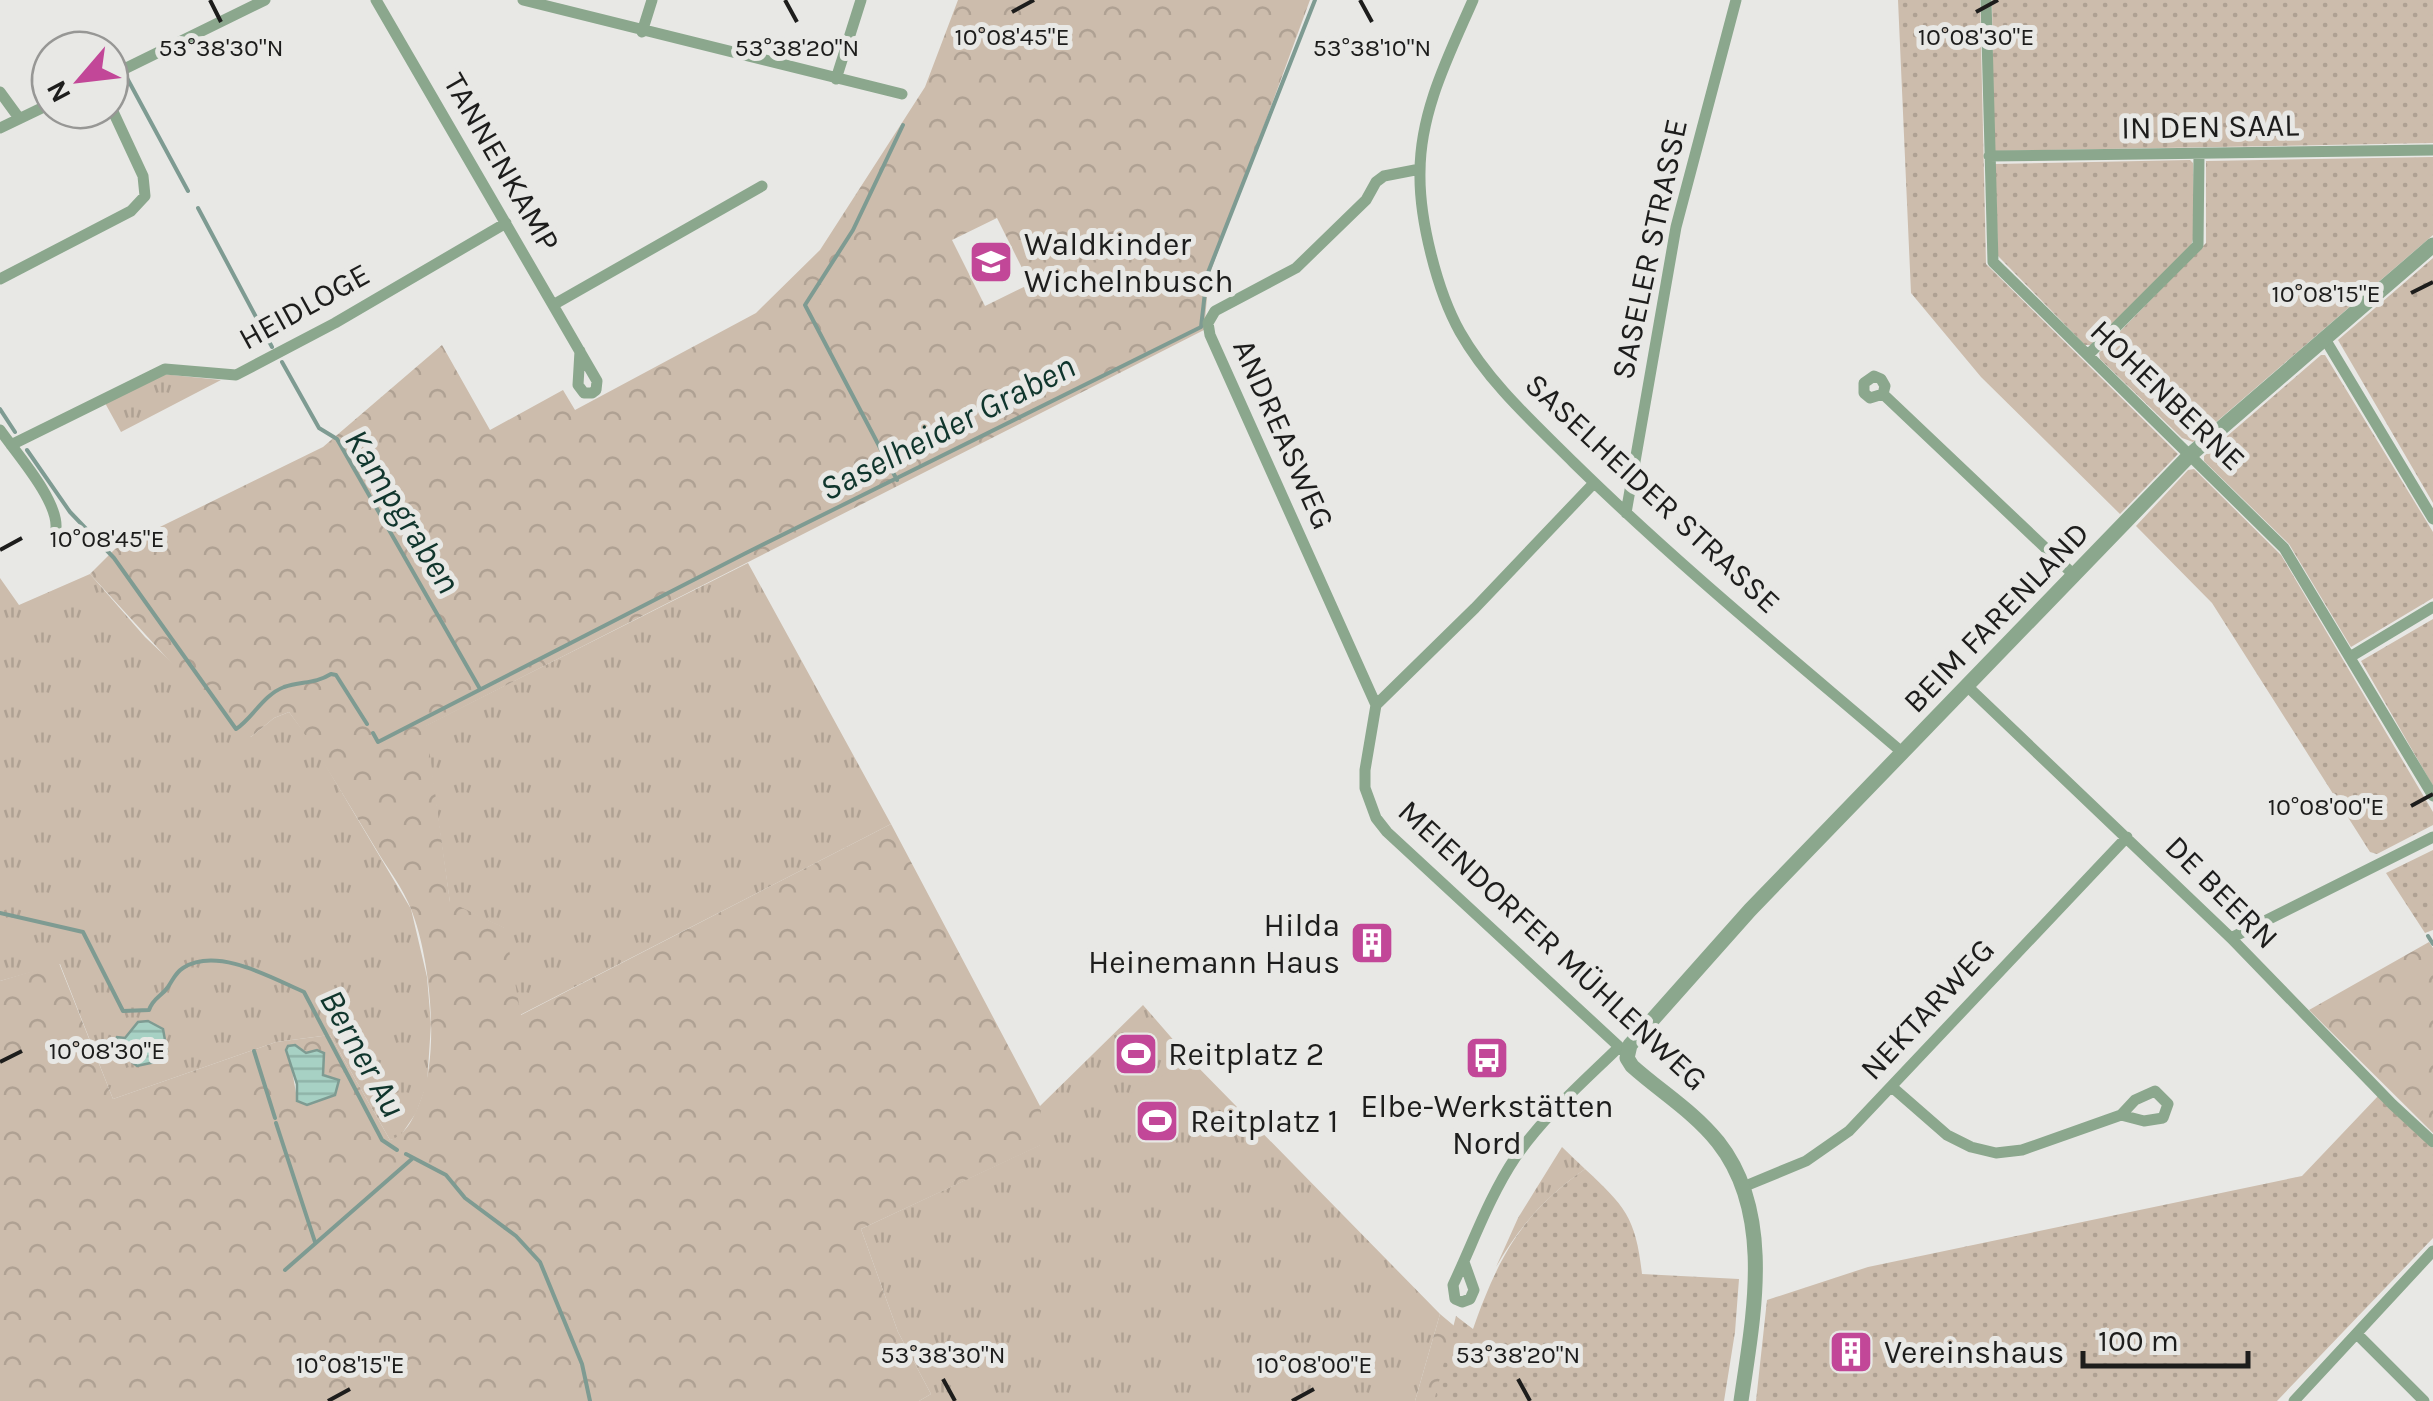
<svg xmlns="http://www.w3.org/2000/svg" width="2433" height="1401" viewBox="0 0 2433 1401" font-family="Karla,sans-serif">
	<style>
		.grass { fill: url(#grass-tufts) }
		.forest { fill: url(#forest-crowns); fill-rule: evenodd }
		.garden { fill: url(#garden-dots) }
		.pitch { fill: #ccbcac }
		.water { fill: url(#water-rules); stroke: #7e9b92; stroke-width: 2.5 }
		.lines { fill: none; stroke-linecap: round; stroke-linejoin: round }
		.stream { stroke: #7e9b92; stroke-width: 4 }
		.minor { stroke: #8ba78d; stroke-width: 11 }
		.tertiary { stroke: #8ba78d; stroke-width: 15 }
		.ticks { fill: none; stroke: #1d1d1c; stroke-width: 4 }
		.labels { text-anchor: middle; stroke-width: 10; stroke-linejoin: round; paint-order: stroke }
		.street-label { font-size: 32px; fill: #1d1d1c; stroke: #e8e8e5 }
		.poi-label { font-size: 32px; fill: #1d1d1c; stroke: #e8e8e5; text-anchor: start }
		.water-label { font-size: 35px; font-style: italic; fill: #10362d; stroke: #e8e8e5 }
		.ticks-label { font-size: 25px; text-anchor: middle; fill: #1d1d1c; stroke: #e8e8e5; stroke-width: 10; stroke-linejoin: round; paint-order: stroke }
	</style>
	<defs>
		<pattern id="grass-tufts" width="24" height="20" patternUnits="userSpaceOnUse" patternTransform="scale(2.5)"><rect width="24" height="20" fill="#ccbcac"/><path d="M3 7l-1-3M5 7V3M7 7l1-3M15 17l-1-3M17 17v-4M19 17l1-3" fill="none" stroke="#afa193"/></pattern>
		<pattern id="forest-crowns" width="20" height="18" patternUnits="userSpaceOnUse" patternTransform="scale(2.5)"><rect width="20" height="18" fill="#ccbcac"/><path d="M2 6a3 3 0 1 1 6 0M12 15a3 3 0 1 1 6 0" fill="none" stroke="#afa193"/></pattern>
		<pattern id="garden-dots" width="8" height="8" patternUnits="userSpaceOnUse" patternTransform="scale(2.5)"><rect width="8" height="8" fill="#ccbcac"/><path d="M2 2h.1M6 6h.1" fill="none" stroke="#afa193" stroke-width="1.8" stroke-linecap="round"/></pattern>
		<pattern id="water-rules" width="6" height="5" patternUnits="userSpaceOnUse" patternTransform="scale(2.5)"><rect width="6" height="5" fill="#a7d1c4"/><path d="M0 2.5h6" fill="none" stroke="#8fb3a8"/></pattern>
	</defs>
	<rect width="100%" height="100%" fill="#e8e8e5"/>
	<!-- grass -->
	<path class="grass" d="M162,374L221,380L121,432L105,403Z
		M748,563L891,824L520,1015L504,928L450,903L425,726Z
		M90,574L145,637L251,737L274,718L289,712L313,744L411,909L427,977L431,1024L427,1084L416,1113L399,1138L390,1140L330,1035L276,1042L113,1099L60,964L0,981V578L19,605Z
		M1143,1005L1190,1059L1440,1314L1415,1401H919L931,1394L898,1332L861,1229L1040,1145V1106Z
		M1562,1147L1585,1169C1546,1196 1519,1227 1496,1267L1518,1218Z"/>
	<!-- forest -->
	<path class="forest" d="M958,0H1310L1209,276L1204,330L426,726L450,902L505,928L521,1015L891,824L1040,1106L1041,1145L861,1229L898,1332L931,1394L919,1401H0V981L59,963L113,1099L276,1042L330,1035L390,1140C407,1135 415,1115 421,1099C440,1052 430,956 411,909C403,888 387,868 376,849C348,803 321,756 289,712L274,718L251,737L232,729L90,574L115,549L323,447L442,345L490,430L563,390L575,410L756,313L820,250L925,87ZM997,218L1030,284L985,306L952,240ZM317,1050L323,1075H328L318,1101L307,1105L296,1093L290,1059Z
		M2429,942L2433,948V1133L2309,1010Z
		M1440,1314L1477,1345L1450,1401H1415Z"/>
	<!-- garden -->
	<path class="garden" d="M1898,0H1980L1986,264L2178,454L2120,514L1981,377L1911,293Z
		M1992,0H2433V143L1994,151Z
		M2433,157V235L2193,442L2182,438L2100,359L2099,353L2206,243V161Z
		M2190,160L2193,163L2194,236L2190,249L2091,345H2085L1998,256L1995,164Z
		M2433,258V503L2338,340Z
		M2321,355H2325L2433,532V598L2351,647L2289,544L2204,461V456Z
		M2194,469L2281,555L2433,812V825L2377,854L2370,852L2212,603L2136,526L2188,470Z
		M2433,619V786L2361,661Z
		M2433,850V930L2425,933L2386,873Z
		M2379,1095L2433,1148V1238L2277,1401H1756L1767,1300L1868,1267L2302,1176Z
		M1585,1169C1625,1206 1636,1218 1642,1274L1739,1279L1735,1332L1724,1401H1434L1456,1316L1473,1329C1498,1258 1522,1213 1585,1169Z"/>
	<!-- pitch -->
	<path class="pitch" d="M1151,1026L1170,1048L1119,1084L1103,1061Z
		M1186,1062L1216,1095L1141,1148L1128,1095Z"/>
	<!-- water -->
	<path class="water" d="M148,1021L163,1029L167,1051L155,1062L137,1066L118,1051L114,1042L117,1037L125,1038L138,1022Z
		M295,1045L306,1053L317,1050L324,1053L323,1075L339,1080L335,1095L307,1105L297,1101V1084L286,1050L288,1046Z"/>
	<g class="lines">
		<!-- stream -->
		<path class="stream" d="M127,78L188,191
			M198,208L272,347
			M282,362L319,428L337,439L480,689
			M0,409L15,432
			M27,450L70,512L114,558L236,729C252,719 263,695 284,687C301,681 315,684 331,674L336,675L367,724
			M897,480L805,305L853,230L903,125
			M373,733L378,742L744,554L1201,327L1207,275L1315,0
			M0,913L83,932L123,1011L149,1010C153,998 161,997 168,987C173,980 175,973 183,968C217,946 272,978 304,992L382,1140L397,1150
			M2428,936L2433,944
			M254,1051L275,1118
			M276,1123L315,1242
			M406,1154L446,1175L465,1198L516,1236L540,1262L582,1364L590,1401
			M285,1270L413,1158"/>
		<!-- minor -->
		<path class="minor" d="M376,0L597,381L596,390L592,393H584L578,385L580,351
			M523,0L902,94
			M1473,0C1449,55 1420,111 1420,172C1419,219 1437,291 1460,332C1489,383 1533,422 1574,463C1678,565 1792,658 1903,753
			M1986,0L1993,262L2284,548L2433,796
			M642,32L652,0
			M110,76L265,0
			M836,79L861,0
			M0,92L19,118
			M0,128L50,104
			M1989,156L2433,150
			M0,279L131,211L145,196L143,176L110,105
			M553,305L762,186
			M2325,339L2433,519
			M2088,355L2198,245L2199,154
			M1883,394L1870,398L1864,393V383L1874,376L1881,379L1885,386L1883,394L2075,576
			M0,430C16,453 58,500 56,528
			M11,445L165,369L236,375L335,323L506,223
			M1594,483L1475,608L1376,705L1365,770V788L1376,818L1387,832L1627,1054
			M1626,513L1676,227L1736,0
			M2350,657L2433,607
			M1967,686L2231,938L2392,1104L2433,1142
			M1376,705L1210,335L1208,323L1215,311L1296,268L1366,200L1376,182L1384,176L1420,169
			M2231,938L2433,837
			M1892,1087L1947,1135L1971,1147L1996,1153L2022,1150L2121,1115L2135,1100L2155,1091L2168,1104L2163,1118L2144,1121L2121,1115
			M1743,1187L1806,1161L1849,1131L2127,837
			M1464,1262L1474,1290L1470,1299L1462,1302L1455,1299L1453,1285C1473,1243 1489,1197 1515,1158C1543,1117 1582,1083 1617,1049
			M2357,1334L2424,1401
			M2294,1401L2433,1251"/>
		<!-- tertiary -->
		<path class="tertiary" d="M1741,1401C1753,1318 1775,1214 1718,1142C1693,1111 1661,1092 1632,1066L1627,1058L1630,1045L1750,910L2190,455L2433,245"/>
	</g>
	<!-- ticks -->
	<path class="ticks" d="M210,0L221,22M785,0L797,22M1360,0L1372,22M1012,12L1034,0M1976,12L1998,0M2411,293L2433,282M0,550L22,538M2411,806L2433,794M0,1062L22,1051M943,1379L955,1401M1518,1379L1530,1401M328,1401L350,1389M1292,1401L1314,1389"/>
	<!-- icons -->
	<defs>
		<symbol id="school-square" viewBox="-11 -11 22 22"><rect x="-9" y="-9" width="18" height="18" rx="4" fill="#c24798" stroke="#e8e8e5"/><path d="M0-5L7-2L0 1L-7-2ZM-4 1L0 2.5L4 1V4Q0 6-4 4Z" fill="#fff"/></symbol>
		<symbol id="building-square" viewBox="-11 -11 22 22"><rect x="-9" y="-9" width="18" height="18" rx="4" fill="#c24798" stroke="#e8e8e5"/><path d="M-4-6H4V6H1V3H-1V6H-4ZM-2.5-4.3h1.7v1.8h-1.7ZM.8-4.3h1.7v1.8H.8ZM-2.5-1h1.7V.8h-1.7ZM.8-1h1.7V.8H.8Z" fill="#fff"/></symbol>
		<symbol id="stadium-square" viewBox="-11 -11 22 22"><rect x="-9" y="-9" width="18" height="18" rx="4" fill="#c24798" stroke="#e8e8e5"/><path d="M0-5a6.5 5 0 1 0 0 10a6.5 5 0 1 0 0-10ZM-3.5-1.8h7v3.6h-7Z" fill="#fff"/></symbol>
		<symbol id="bus-square" viewBox="-11 -11 22 22"><rect x="-9" y="-9" width="18" height="18" rx="4" fill="#c24798" stroke="#e8e8e5"/><path d="M-5-6H5V4H4V6H2V4H-2V6H-4V4H-5ZM-3.5-4V0h7V-4ZM-3.5 1.2v1.5H-2V1.2ZM2 1.2v1.5H3.5V1.2Z" fill="#fff"/></symbol>
	</defs>
	<g fill-rule="evenodd">
		<use href="#school-square" x="966" y="237" width="50" height="50"/>
		<use href="#building-square" x="1347" y="918" width="50" height="50"/>
		<use href="#stadium-square" x="1111" y="1029" width="50" height="50"/>
		<use href="#bus-square" x="1462" y="1033" width="50" height="50"/>
		<use href="#stadium-square" x="1132" y="1096" width="50" height="50"/>
		<use href="#building-square" x="1826" y="1327" width="50" height="50"/>
	</g>
	<g class="labels">
		<!-- street labels -->
		<g class="street-label">
			<text transform="translate(2210 126) rotate(-1)" y="11">IN DEN SAAL</text>
			<text transform="translate(502 162) rotate(60)" y="11">TANNENKAMP</text>
			<text transform="translate(1649 249) rotate(-78)" y="11">SASELER STRASSE</text>
			<text transform="translate(304 306) rotate(-29)" y="11">HEIDLOGE</text>
			<text transform="translate(2168 395) rotate(44)" y="11">HOHENBERNE</text>
			<text transform="translate(1284 434) rotate(66)" y="11">ANDREASWEG</text>
			<text transform="translate(1653 493) rotate(43)" y="11">SASELHEIDER STRASSE</text>
			<text transform="translate(1996 617) rotate(-46)" y="11">BEIM FARENLAND</text>
			<text transform="translate(2222 892) rotate(45)" y="11">DE BEERN</text>
			<text transform="translate(1553 945) rotate(43)" y="11">MEIENDORFER MÜHLENWEG</text>
			<text transform="translate(1927 1009) rotate(-47)" y="11">NEKTARWEG</text>
		</g>
		<!-- poi labels -->
		<g class="poi-label">
			<text x="1024" y="255">Waldkinder<tspan x="1024" dy="37">Wichelnbusch</tspan></text>
			<text x="1340" y="936" text-anchor="end">Hilda<tspan x="1340" dy="37">Heinemann Haus</tspan></text>
			<text x="1168" y="1065">Reitplatz 2</text>
			<text x="1487" y="1117" text-anchor="middle">Elbe-Werkstätten<tspan x="1487" dy="37">Nord</tspan></text>
			<text x="1190" y="1132">Reitplatz 1</text>
			<text x="1884" y="1363">Vereinshaus</text>
		</g>
		<!-- water labels -->
		<g class="water-label">
			<text transform="translate(947 427) rotate(-27)" y="12">Saselheider Graben</text>
			<text transform="translate(403 511) rotate(58)" y="12">Kampgraben</text>
			<text transform="translate(363 1053) rotate(61)" y="12">Berner Au</text>
		</g>
	</g>
	<g class="ticks-label">
		<text x="1012" y="45">10°08'45"E</text>
		<text x="1976" y="45">10°08'30"E</text>
		<text x="221" y="56">53°38'30"N</text>
		<text x="797" y="56">53°38'20"N</text>
		<text x="1372" y="56">53°38'10"N</text>
		<text x="2326" y="302">10°08'15"E</text>
		<text x="107" y="547">10°08'45"E</text>
		<text x="2326" y="815">10°08'00"E</text>
		<text x="107" y="1059">10°08'30"E</text>
		<text x="943" y="1363">53°38'30"N</text>
		<text x="1518" y="1363">53°38'20"N</text>
		<text x="350" y="1373">10°08'15"E</text>
		<text x="1314" y="1373">10°08'00"E</text>
	</g>
	<!-- north arrow -->
	<g transform="translate(80 80) rotate(242)"><circle r="48" fill="#e8e8e5" stroke="#979795" stroke-width="2.5"/>
	<path d="M0-8L18 38L0 25L-18 38Z" fill="#c24798"/>
	<text y="-15" font-size="28" font-weight="bold" text-anchor="middle" fill="#1d1d1c">N</text>
	</g>
	<!-- scale -->
	<path d="M2083 1351v15h165v-15" fill="none" stroke="#1d1d1c" stroke-width="5"/>
	<text x="2098" y="1351" font-size="30" fill="#1d1d1c" stroke="#e8e8e5" stroke-width="8" paint-order="stroke">100 m</text>
</svg>
